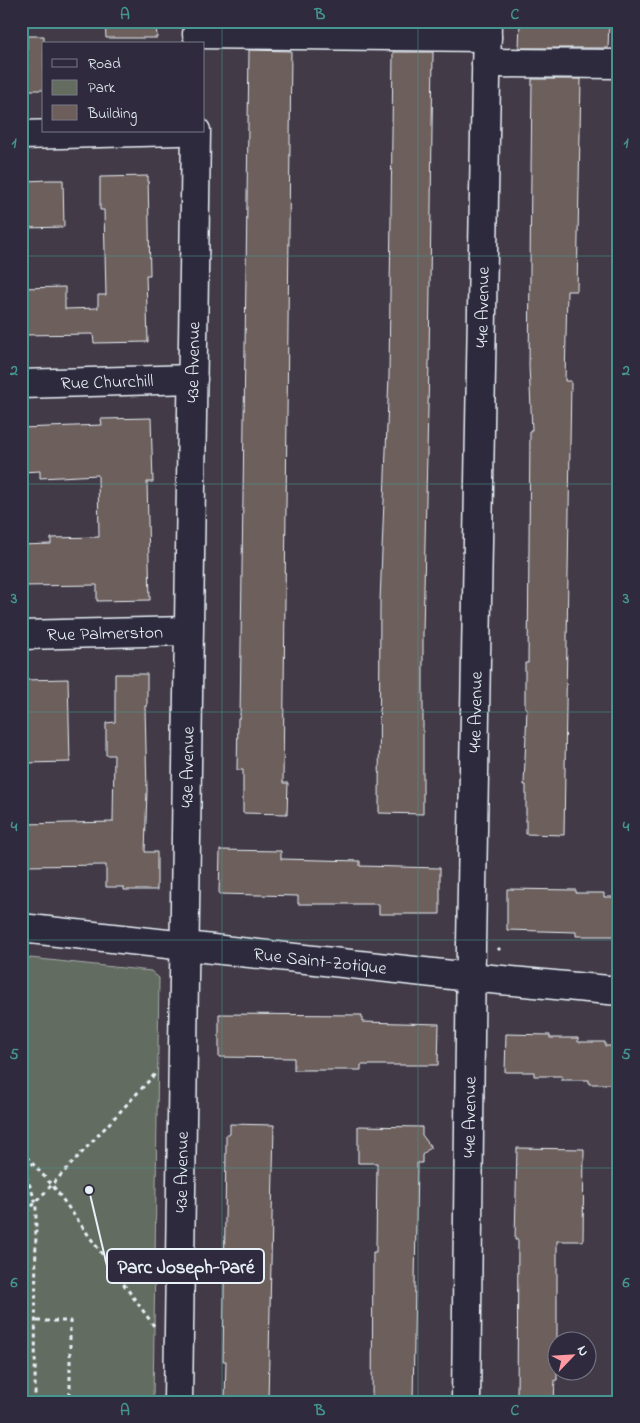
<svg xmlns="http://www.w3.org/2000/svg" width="640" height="1423" viewBox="0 0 640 1423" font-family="'Indie Flower',sans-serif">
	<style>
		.green { fill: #646c60; stroke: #a6aeac }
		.building { fill: #6d5e5b; stroke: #e8f1f8 }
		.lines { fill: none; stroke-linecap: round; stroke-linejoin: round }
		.minor-casing { stroke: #e8f1f8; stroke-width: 31 }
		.path { stroke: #e8f1f8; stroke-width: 3; stroke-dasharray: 4 4; stroke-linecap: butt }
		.minor { stroke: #2f2a3d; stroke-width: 28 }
		.grid { fill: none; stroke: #459590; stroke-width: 1; stroke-opacity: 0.55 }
		.labels { text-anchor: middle; stroke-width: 4; stroke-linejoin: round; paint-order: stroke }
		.street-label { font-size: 18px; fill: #e8f1f8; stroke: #2f2a3d }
		.leader { fill: none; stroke: #e8f1f8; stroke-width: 2 }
		.callout-dot { fill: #e8f1f8; stroke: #2f2a3d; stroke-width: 2 }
		.callout { fill: #2f2a3d; stroke: #e8f1f8; stroke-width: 2 }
		.callout-label { font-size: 19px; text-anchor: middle; font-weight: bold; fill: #e8f1f8 }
		.neatline { fill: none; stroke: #459590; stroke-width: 2 }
		.grid-label { font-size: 16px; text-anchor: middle; font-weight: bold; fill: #459590 }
	</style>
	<rect width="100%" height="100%" fill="#423a46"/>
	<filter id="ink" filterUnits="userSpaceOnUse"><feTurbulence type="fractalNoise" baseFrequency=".02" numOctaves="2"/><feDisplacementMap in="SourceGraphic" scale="10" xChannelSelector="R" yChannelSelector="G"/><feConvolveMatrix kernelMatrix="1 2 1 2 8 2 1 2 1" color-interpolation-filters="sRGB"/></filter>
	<g filter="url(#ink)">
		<!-- green -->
		<path class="green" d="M21,957L151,971L159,978L153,1402H21Z"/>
		<!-- building -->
		<path class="building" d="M105,21H156L157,38H106Z
			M520,21H609L608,48H519Z
			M27,36H44V90H28Z
			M249,50L291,51L283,783H288L287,814L243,813V770H237L238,718H240Z
			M393,52H433L429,363L423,634V814L379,813L380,601L389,375Z
			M532,79H581L577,291H567L565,381H571L564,835L526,834V785H524L527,708H525V663H528L530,430H532L529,366Z
			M148,176L150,275H146L148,342L94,343L93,334L21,335V288L65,287V309L98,308V295H106L104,210H100V177Z
			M49,180H63L64,227L26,228L25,181Z
			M151,418L153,482H147L150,600L97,601V585L21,586V545L51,544V538L99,537L98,475L40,478V471L21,472V428L102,425L101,419Z
			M115,674H147V706H145L147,791L145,852H157V890H124V887H106V865L25,866V824L113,822L114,755H106V723L115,722Z
			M68,679L70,762L26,763L24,680Z
			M220,850L281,851V859L360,861V866L440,868V914H379V904H298V896L219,894Z
			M507,889L576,890V893H604V897H619V936H576V932L507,930Z
			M219,1014L362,1015V1022L439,1024L438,1065H361V1070H294V1058L219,1057Z
			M506,1034L550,1035V1038H578V1042H605V1046H619V1084H589V1080H561L562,1076H534V1072H505Z
			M230,1124L274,1125L268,1402H225L226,1361H223L226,1150V1134H230Z
			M358,1126L422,1127V1135L431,1147L422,1155V1163H417L413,1402H372L373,1252H376L377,1163H358Z
			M517,1148L584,1149L583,1241H557V1380H555L554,1402H517L518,1240H515Z"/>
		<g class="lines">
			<defs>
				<g id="minor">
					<path d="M197,34L487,37"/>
					<path d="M486,63L619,64"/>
					<path d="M21,135L179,131"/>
					<path id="s1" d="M21,384L193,379"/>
					<path id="s2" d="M21,635L187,631"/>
					<path id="s3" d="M21,928L470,977L619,991"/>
					<path id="s4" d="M178,1402L196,131"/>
					<path id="s5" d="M466,1402L471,946L487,21"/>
				</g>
			</defs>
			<!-- minor casing -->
			<use href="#minor" class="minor-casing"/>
			<!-- path -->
			<path class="path" d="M498,950L500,948
				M21,1151L53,1186L154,1326
				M21,1161L36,1203L35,1402
				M21,1218L157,1072
				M37,1321H70V1402"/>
			<!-- minor -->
			<use href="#minor" class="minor"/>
		</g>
	</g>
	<!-- grid -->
	<path class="grid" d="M222,21V1402M418,21V1402M21,256H619M21,484H619M21,712H619M21,940H619M21,1168H619"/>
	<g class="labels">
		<!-- street labels -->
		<g class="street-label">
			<text dy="6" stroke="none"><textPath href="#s5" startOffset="1095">44e Avenue</textPath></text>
			<text dy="6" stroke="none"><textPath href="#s4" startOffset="1040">43e Avenue</textPath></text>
			<text dy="6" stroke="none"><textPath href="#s1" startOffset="86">Rue Churchill</textPath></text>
			<text dy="6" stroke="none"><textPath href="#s2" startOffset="84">Rue Palmerston</textPath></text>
			<text dy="6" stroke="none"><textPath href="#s5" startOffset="690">44e Avenue</textPath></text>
			<text dy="6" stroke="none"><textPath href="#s4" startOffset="635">43e Avenue</textPath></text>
			<text dy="6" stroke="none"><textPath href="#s3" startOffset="301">Rue Saint-Zotique</textPath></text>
			<text dy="6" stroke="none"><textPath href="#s5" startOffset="285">44e Avenue</textPath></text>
			<text dy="6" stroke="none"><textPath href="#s4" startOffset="230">43e Avenue</textPath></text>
		</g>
	</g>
	<!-- callouts -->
	<path class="leader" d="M89 1190L107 1266"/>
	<circle class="callout-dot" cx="89" cy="1190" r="5"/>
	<rect class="callout" x="107" y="1249" width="157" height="34" rx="5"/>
	<g class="callout-label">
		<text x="186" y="1273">Parc Joseph-Paré</text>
	</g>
	<!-- margin -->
	<rect width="640" height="1423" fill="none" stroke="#2f2a3d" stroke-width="55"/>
	<!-- legend -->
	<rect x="42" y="42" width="162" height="90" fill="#2f2a3d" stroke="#797a88"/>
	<rect x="52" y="59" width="25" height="8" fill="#2f2a3d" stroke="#797a88"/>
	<text x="88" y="68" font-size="15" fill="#e8f1f8">Road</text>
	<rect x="52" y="80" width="25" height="15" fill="#646c60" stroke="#797a88"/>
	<text x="88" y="92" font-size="15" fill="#e8f1f8">Park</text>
	<rect x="52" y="105" width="25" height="15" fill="#6d5e5b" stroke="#797a88"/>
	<text x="88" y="118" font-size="15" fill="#e8f1f8">Building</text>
	<!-- north arrow -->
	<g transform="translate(572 1356) rotate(65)"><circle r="24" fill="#2f2a3d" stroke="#797a88"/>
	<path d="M0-4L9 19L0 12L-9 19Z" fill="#ff9aa2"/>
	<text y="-8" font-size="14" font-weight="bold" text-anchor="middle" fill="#e8f1f8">N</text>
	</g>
	<rect x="28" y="28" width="584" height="1368" class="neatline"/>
	<g class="grid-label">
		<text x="125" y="19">A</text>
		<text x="320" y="19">B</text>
		<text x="515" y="19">C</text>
		<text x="14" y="147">1</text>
		<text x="626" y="147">1</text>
		<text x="14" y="375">2</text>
		<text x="626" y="375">2</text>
		<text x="14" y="603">3</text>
		<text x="626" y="603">3</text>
		<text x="14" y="831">4</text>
		<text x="626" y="831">4</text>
		<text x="14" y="1059">5</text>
		<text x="626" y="1059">5</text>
		<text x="14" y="1287">6</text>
		<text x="626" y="1287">6</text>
		<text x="125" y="1415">A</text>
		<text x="320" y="1415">B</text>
		<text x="515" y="1415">C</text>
	</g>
</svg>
